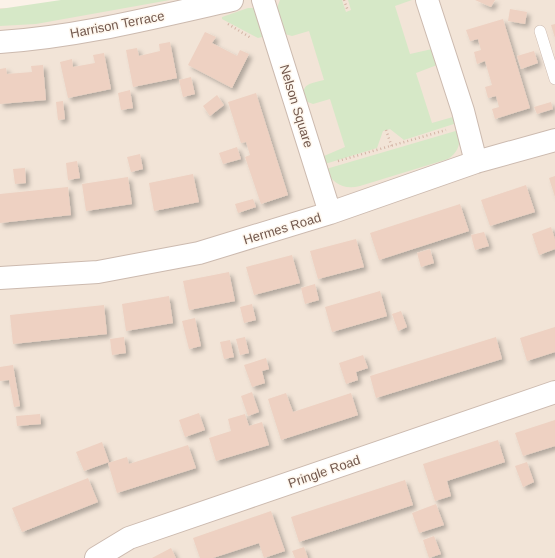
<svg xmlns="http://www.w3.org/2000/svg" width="555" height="558" viewBox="0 0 555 558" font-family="Helvetica,sans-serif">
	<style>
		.residential { fill: #f2e4d7 }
		.green { fill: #d6e8c7 }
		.building { fill: #eed1c2; filter: url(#shadow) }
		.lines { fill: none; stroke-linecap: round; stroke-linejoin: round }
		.service-casing { stroke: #ccbaaf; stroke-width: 12 }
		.minor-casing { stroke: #ccbaaf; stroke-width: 24 }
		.path { stroke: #d3b4a5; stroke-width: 2.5; stroke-dasharray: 1 3; stroke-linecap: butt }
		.service { stroke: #fff; stroke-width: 11 }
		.minor { stroke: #fff; stroke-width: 22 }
		.labels { text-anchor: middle; stroke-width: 3; stroke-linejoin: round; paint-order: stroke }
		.street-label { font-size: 13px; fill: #73594e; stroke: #fef7ee }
	</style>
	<defs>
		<filter id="shadow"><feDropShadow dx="3.5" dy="3.5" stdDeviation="2" flood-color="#0004"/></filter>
	</defs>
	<rect width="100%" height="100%" fill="#fbf2e8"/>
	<!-- residential -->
	<path class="residential" d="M95,0H555V558H0V8L51,9Z"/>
	<!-- green -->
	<path class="green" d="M61,0H170L36,24L0,26V9Z
		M280,0H342L346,12L351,10L348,0H412L395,6L410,54L432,49L437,65L416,73L432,123L453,117L457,123L404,140L390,129L383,131L377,148L325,164L324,156L345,147L330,99L313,104L305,101C300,83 310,84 324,80L309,31L292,36L285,34L277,8Z
		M248,8H254L258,10L266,36L258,38L222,19V17Z
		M459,130C460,143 460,151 448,159L360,186C344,190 332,184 326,169Z"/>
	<!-- building -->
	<path class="building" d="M475,0H495L491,7Z
		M510,9L527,12L525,24L508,21Z
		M503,19L530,108L495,119L492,109L499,107L496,96L488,98L485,87L492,85L485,61L477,64L474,52L481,50L478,39L470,41L466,30Z
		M555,24V38L551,25Z
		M205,32L216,37L212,43L237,56L240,50L249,54L232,88L188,65Z
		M170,42L177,78L133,87L126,50L137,48L139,56L160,51L159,44Z
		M534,51L538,63L521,69L517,56Z
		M104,53L111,89L68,98L60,62L72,59L73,67L95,63L93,55Z
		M43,65L46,100L0,104V69L6,68L7,74L32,72L31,66Z
		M191,77L195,94L183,97L179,80Z
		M130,90L133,108L121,110L118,93Z
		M256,93L288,195L261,204L245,157L250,155L246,142L241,143L228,102Z
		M217,95L224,105L210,116L203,106Z
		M63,101L65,119L58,120L56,102Z
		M551,102L553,109L537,114L534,107Z
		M237,147L241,159L223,164L219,153Z
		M140,154L143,169L131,172L127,157Z
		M77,161L80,178L68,180L66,163Z
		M25,168L26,183L15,184L13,169Z
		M193,174L199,202L154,211L149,183Z
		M555,176V197L549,178Z
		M128,177L132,204L86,211L82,184Z
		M526,185L535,212L490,226L481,200Z
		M68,187L71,215L0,223V194Z
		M253,199L256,207L238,213L235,204Z
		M460,204L469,231L379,260L370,233Z
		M551,227L555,239V249L539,255L532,234Z
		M484,232L489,246L475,250L471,235Z
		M356,239L364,267L318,279L310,251Z
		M430,249L434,263L421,267L417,253Z
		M292,255L300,283L254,295L246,267Z
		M229,272L235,301L189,310L183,281Z
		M315,284L319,300L305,304L301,288Z
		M380,291L387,316L332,332L325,307Z
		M169,296L173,323L126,331L122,304Z
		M252,304L256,320L244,323L240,307Z
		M104,305L107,334L13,344L10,315Z
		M401,311L407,327L398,331L392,314Z
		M195,318L201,346L189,349L182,321Z
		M555,327V352L527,361L520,338Z
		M124,337L126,353L112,355L110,339Z
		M245,337L249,353L240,355L236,339Z
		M496,337L502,359L376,398L370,376Z
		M230,340L234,357L224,359L220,342Z
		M363,355L368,368L356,372L358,380L346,384L339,363Z
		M266,358L269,369L262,371L265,383L252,387L244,365Z
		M13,365L20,406L14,407L9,380L0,381V367Z
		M252,392L259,412L248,416L241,396Z
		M286,393L293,412L351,393L358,415L281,440L268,399Z
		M199,413L205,430L185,437L179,420Z
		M40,414L41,424L17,426L16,416Z
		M245,414L249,426L262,422L269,445L216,461L209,438L231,431L228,419Z
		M555,420V446L523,456L515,433Z
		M498,440L505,462L447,481L451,496L435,501L423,464Z
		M102,442L109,462L84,471L76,452Z
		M188,445L196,468L117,493L108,463L127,457L129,464Z
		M527,462L534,482L523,487L515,466Z
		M88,478L98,502L22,532L12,508Z
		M405,480L413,505L299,542L291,517Z
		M436,504L444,525L419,533L412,513Z
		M271,511L285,551L264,558L259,543L213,558H200L193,538Z
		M434,536L441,554L429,558L423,540Z
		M304,547L308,558H295L292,551Z
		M171,548L176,558H152Z"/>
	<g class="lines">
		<defs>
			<path id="service" d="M540,31L555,79"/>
			<path id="minor" d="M263,0L330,213
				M427,0L463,111L476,162
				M0,42C78,37 156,17 232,0
				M0,278L98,272L199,253L330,213L476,162L555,140
				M96,558L129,538L555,392"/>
		</defs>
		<!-- service casing -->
		<use href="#service" class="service-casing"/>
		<!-- minor casing -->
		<use href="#minor" class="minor-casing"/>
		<!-- path -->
		<path class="path" d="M344,0L348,11
			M228,24L251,38
			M386,130L392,147
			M338,161L446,130"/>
		<!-- service -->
		<use href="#service" class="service"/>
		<!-- minor -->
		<use href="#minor" class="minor"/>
	</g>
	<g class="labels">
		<!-- street labels -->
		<g class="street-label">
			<text transform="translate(117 24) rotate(-11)" y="5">Harrison Terrace</text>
			<text transform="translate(297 106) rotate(73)" y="5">Nelson Square</text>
			<text transform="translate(282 228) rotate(-17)" y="5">Hermes Road</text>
			<text transform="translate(324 471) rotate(-19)" y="5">Pringle Road</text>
		</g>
	</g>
</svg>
